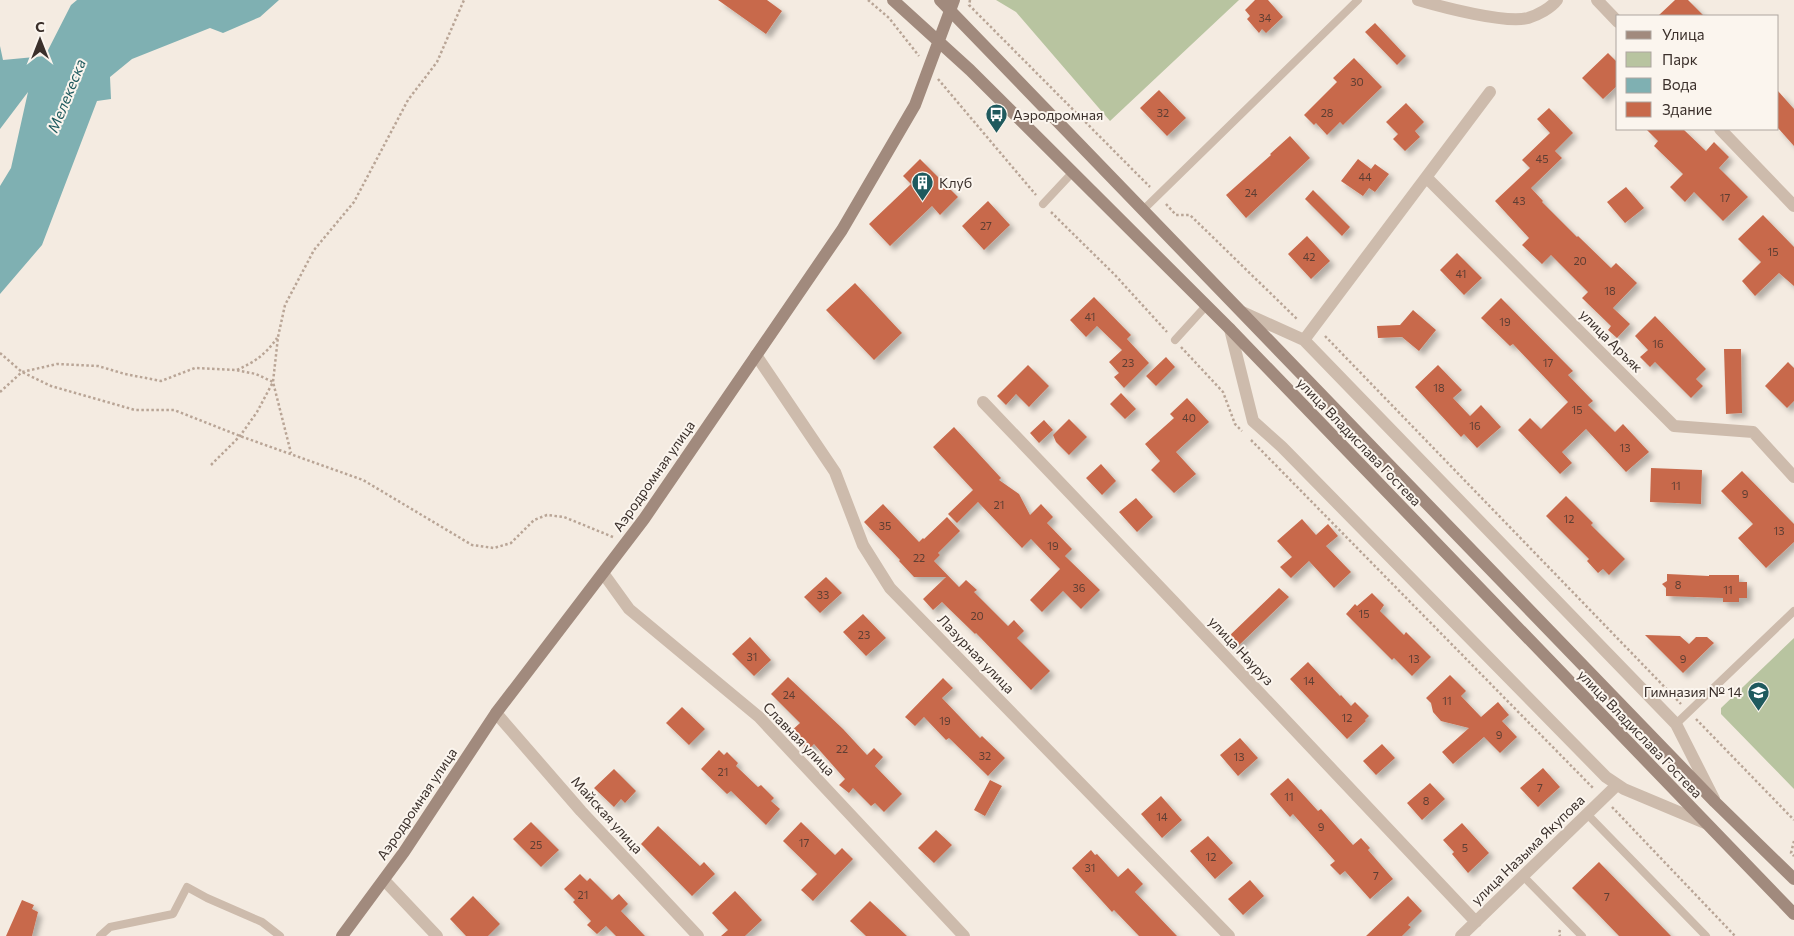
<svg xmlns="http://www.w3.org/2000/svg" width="1794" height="936" viewBox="0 0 1794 936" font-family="Commissioner,sans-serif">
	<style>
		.green { fill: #b8c4a0 }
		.water { fill: #7fb0b2 }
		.building { fill: #c8694b; filter: url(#shadow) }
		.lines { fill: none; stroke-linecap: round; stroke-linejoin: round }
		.path { stroke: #b9a596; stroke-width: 2.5; stroke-dasharray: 2.5 2.5; stroke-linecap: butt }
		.lane { stroke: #cdbbac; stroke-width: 8 }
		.street { stroke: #cdbbac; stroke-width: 12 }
		.secondary { stroke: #a18a7d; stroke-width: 12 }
		.labels { text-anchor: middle; stroke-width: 4; stroke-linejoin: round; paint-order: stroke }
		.number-label { font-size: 11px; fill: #5e3e33 }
		.poi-label { font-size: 14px; fill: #3b302b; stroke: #fbf5ee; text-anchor: start }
		.street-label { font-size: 14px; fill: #3b302b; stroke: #fbf5ee }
		.water-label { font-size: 15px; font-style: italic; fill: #1f5a5e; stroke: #fbf5ee }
	</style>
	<defs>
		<filter id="shadow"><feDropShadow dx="4.5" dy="4.5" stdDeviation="2.5" flood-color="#0004"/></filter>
	</defs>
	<rect width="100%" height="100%" fill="#f4ebe1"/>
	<!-- green -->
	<path class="green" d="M996,0H1239L1110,121L1016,12Z
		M1794,638V789L1721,714V708Z"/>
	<!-- water -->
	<path class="water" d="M77,0H279L260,17L223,33L210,28L132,59L110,77L111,99L97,101L42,245L0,294V186L11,168L28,92L0,129V46L3,60L45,56L71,5Z"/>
	<!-- building -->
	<path class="building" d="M718,0H767L782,11L766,34Z
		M1255,0H1268L1283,17L1266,33L1262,29L1259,33L1247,19L1250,16L1245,10Z
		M1675,0H1688L1704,16H1658Z
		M1375,23L1406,56L1397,65L1365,32Z
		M1608,53L1618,63V85L1603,99L1582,78Z
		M1354,58L1382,87L1343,125L1340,122L1327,135L1316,123L1314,125L1304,115L1337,82L1333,78Z
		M1159,90L1186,118L1167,136L1140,108Z
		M1778,91L1794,109V146L1778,128Z
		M1406,103L1424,122L1415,131L1420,137L1405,151L1393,139L1398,134L1386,122Z
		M1549,108L1573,133L1555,151L1562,158L1531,188L1543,201L1542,202L1577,237L1578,236L1611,268L1616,263L1637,283L1613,308L1630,324L1617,338L1608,330L1611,326L1582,298L1588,292L1551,255L1542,264L1522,245L1529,238L1495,201L1530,168L1522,160L1550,133L1537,119Z
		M1646,129H1683L1706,151L1714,142L1729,157L1719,168L1748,197L1723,221L1694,192L1685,202L1670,187L1683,174L1654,146L1658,141Z
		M1290,136L1310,158L1246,218L1226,195L1271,155L1270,154Z
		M920,159L958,197L940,215L932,206L890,246L869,224L911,184L903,176Z
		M1358,159L1371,169L1375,164L1389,174L1375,192L1369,188L1363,196L1341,181Z
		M1626,187L1644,208L1625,223L1607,202Z
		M1313,190L1350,227L1342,236L1305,199Z
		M988,201L1010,225L984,250L962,226Z
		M1763,215L1794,247V286L1779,273L1755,296L1742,281L1761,262L1738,239Z
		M1307,236L1330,261L1311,279L1288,254Z
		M1457,253L1482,278L1464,295L1440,270Z
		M855,283L902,333L874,360L826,310Z
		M1094,297L1131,335L1127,339L1149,363L1124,388L1114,377L1119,373L1109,362L1122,350L1097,326L1086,337L1070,320Z
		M1501,298L1573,371L1568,375L1593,401L1588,405L1615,432L1623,424L1649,452L1626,472L1586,429L1562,452L1572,463L1560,474L1518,430L1530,418L1541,429L1568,402L1513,344L1510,346L1481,318Z
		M1413,310L1436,330L1419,351L1402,337L1378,338L1377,326L1400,325Z
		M1655,316L1706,369L1696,379L1703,386L1691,398L1655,362L1650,367L1640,357L1648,350L1635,336Z
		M1724,349H1741L1742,413L1726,414Z
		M1166,357L1175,367L1156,386L1146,376Z
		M1788,362L1794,368V401L1787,408L1765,386Z
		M1028,365L1049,386L1029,407L1016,394L1006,405L997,396Z
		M1438,365L1462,390L1453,398L1470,416L1481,405L1501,427L1477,448L1464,434L1461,437L1415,387Z
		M1121,393L1136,409L1125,419L1110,404Z
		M1187,398L1209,422L1176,452L1196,474L1174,493L1151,470L1160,461L1145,444L1174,418L1170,414Z
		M1069,419L1087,437L1069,455L1056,442L1053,435Z
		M1044,420L1053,430L1039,443L1030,433Z
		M954,427L1001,478L999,480L1019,494L1030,515L1041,504L1053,517L1047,523L1072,549L1065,556L1100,590L1081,609L1063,591L1042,612L1030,600L1060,569L1031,539L1022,548L978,502L957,523L948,514L973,490L933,447Z
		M1101,464L1116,481L1102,495L1086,478Z
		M1651,468L1702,470L1701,504L1650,502Z
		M1742,471L1794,524V542L1766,568L1738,538L1753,524L1721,491Z
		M1566,496L1593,523L1591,525L1625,559L1609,575L1603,569L1598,573L1587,561L1589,559L1546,516Z
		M1136,498L1153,517L1137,532L1119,512Z
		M883,504L919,542L923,538L924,539L947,517L960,531L938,553L940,555L934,561L959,587L966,580L977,590L974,592L1008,626L1014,620L1024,631L1017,638L1050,671L1031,690L976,633L975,634L942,602L933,610L923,599L946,577H914L899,561L900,560L864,522Z
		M1302,519L1316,535L1328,524L1338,536L1326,546L1351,572L1334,588L1309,561L1291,578L1280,567L1292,557L1277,541Z
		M1667,574L1709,576V575H1739V582H1747V598H1739V602H1723V598L1666,596V588L1662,584L1667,581Z
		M826,577L842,593L820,613L804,597Z
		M1279,588L1289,597L1236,648L1227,638Z
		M1372,593L1384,605L1380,611L1404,635L1406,632L1431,657L1412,676L1394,658L1392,660L1346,614L1355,604L1357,606Z
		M863,614L886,638L866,656L843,632Z
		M1645,635L1680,636L1689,644L1696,637H1707L1714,643L1683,673Z
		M750,637L771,660L754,676L732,654Z
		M1308,662L1340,696L1341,695L1351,706L1355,702L1369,716L1365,720L1366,721L1347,739L1290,679Z
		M1450,675L1466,691L1461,696L1481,717L1498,702L1509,715L1502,721L1517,737L1500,753L1484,737L1453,764L1442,752L1469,728L1441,721L1433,712L1431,703L1426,698Z
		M788,677L843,729L867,755L874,748L883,757L875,766L902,794L884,812L875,803L871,806L853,788L849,793L839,785L845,779L814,744L808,750L790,732L800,723L771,694Z
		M943,678L953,688L942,698L980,738L982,736L1005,758L988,776L949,738L946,740L924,717L915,726L905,717Z
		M682,707L705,729L689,745L666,723Z
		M1240,738L1258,758L1238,776L1220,755Z
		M1382,744L1395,758L1376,775L1363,761Z
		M719,750L724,755L727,752L738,763L736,766L758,787L761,785L774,798L771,801L780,809L766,825L731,791L727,794L701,769Z
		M1543,768L1560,787L1538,807L1520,788Z
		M614,769L636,791L625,803L621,799L614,807L594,788Z
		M1288,778L1318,811L1321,809L1353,845L1361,838L1370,848L1368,850L1393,879L1370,899L1345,871L1340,875L1330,865L1335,861L1293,814L1290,817L1270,794Z
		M990,780L1002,786L985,816L974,810Z
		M1430,783L1445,799L1422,820L1407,803Z
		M1161,796L1182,820L1162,838L1141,814Z
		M531,822L559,850L541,867L513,839Z
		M801,822L835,855L842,848L853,859L813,901L801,890L817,874L783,841Z
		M1462,823L1489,853L1468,873L1452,854L1454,852L1443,840Z
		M658,826L700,866L704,862L715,874L692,896L641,844Z
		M936,830L952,845L934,863L918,848Z
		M1208,836L1233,863L1215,879L1190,851Z
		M1091,850L1095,855L1097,854L1118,877L1128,868L1143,884L1135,892L1177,936H1139L1114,910L1112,912L1072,868Z
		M1599,862L1671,936H1619L1590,906L1572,888Z
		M580,874L587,881L590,878L612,900L619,894L628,904L621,911L645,936H616L606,926L597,934L587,925L591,921L573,902L575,900L564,889Z
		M1250,880L1264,896L1243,915L1228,899Z
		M735,891L762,920L745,936H721L728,930L712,913Z
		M473,896L500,924L488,936H466L450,919Z
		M1408,896L1422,911L1408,925L1411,927L1402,936H1366Z
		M22,900L34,905L32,909L38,912L32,936H6Z
		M870,901L907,936H866L850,921Z"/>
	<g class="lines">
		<!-- path -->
		<path class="path" d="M868,0L889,18L919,56
			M970,0L969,5L1150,187
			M938,79L1036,195
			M1166,204L1176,215H1190L1298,320
			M1051,212L1115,275L1167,332
			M1325,336L1681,704
			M1181,347L1223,392L1235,424L1242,431
			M0,353L22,372L51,386L135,410H174L240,436L363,480L472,545L494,548L511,543L534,520L547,515L564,517L613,537
			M237,370C256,361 265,355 277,338
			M0,392L22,372L57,364L98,366L125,374L161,381L195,368L236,370L256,374L273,382L291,453
			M1251,440L1594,789
			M211,465L240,436L257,412L273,382L278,337L285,305L314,250L354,202L408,100L437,62L464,0
			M1696,719L1794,820
			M1612,807L1735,936
			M1794,841L1791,853L1794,856
			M1560,930L1559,933L1560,936"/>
		<!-- lane -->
		<path class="lane" d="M1043,204L1072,173
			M1143,210L1358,0
			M1175,340L1206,306
			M1676,724L1794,611
			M1587,814L1706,936
			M1523,876L1582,936
			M100,936L110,927L173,914L187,887L207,898L262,922L280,936"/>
		<!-- street -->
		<path class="street" d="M1418,0C1442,7 1506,24 1528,18C1538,15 1551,8 1557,0
			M1597,0L1618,22
			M1720,129L1794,206
			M1427,178L1674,426L1753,432L1794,477
			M1242,312L1304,340L1676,724L1714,799
			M1230,329L1253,421L1282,447L1606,777L1624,789L1705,823
			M1304,340L1490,92
			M756,355L835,472L863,545L890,588L1229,936
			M983,402L1173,601L1476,922
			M603,573L629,609L759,717L964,936
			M496,713L581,811L698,936
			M384,880L437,936
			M1461,936L1617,785"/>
		<!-- secondary -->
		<path class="secondary" d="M893,0L970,70L1230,329L1794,914
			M940,0L1715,802L1794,879
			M342,936L404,852L496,713L644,519L842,230L915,105L954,0"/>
	</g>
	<!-- icons -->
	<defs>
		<symbol id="bus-pin" viewBox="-11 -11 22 30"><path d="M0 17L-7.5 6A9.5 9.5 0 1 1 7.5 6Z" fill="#1f5a5e" stroke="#fbf5ee"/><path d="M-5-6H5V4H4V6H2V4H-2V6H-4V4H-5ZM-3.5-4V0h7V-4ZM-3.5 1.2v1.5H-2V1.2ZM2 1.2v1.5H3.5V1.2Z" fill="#fff"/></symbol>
		<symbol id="building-pin" viewBox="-11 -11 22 30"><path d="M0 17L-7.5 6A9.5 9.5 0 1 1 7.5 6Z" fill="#1f5a5e" stroke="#fbf5ee"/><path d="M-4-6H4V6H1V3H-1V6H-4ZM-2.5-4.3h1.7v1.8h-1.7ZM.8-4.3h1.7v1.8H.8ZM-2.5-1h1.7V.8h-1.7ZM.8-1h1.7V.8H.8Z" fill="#fff"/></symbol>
		<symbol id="school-pin" viewBox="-11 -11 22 30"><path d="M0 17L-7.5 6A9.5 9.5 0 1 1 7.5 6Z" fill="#1f5a5e" stroke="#fbf5ee"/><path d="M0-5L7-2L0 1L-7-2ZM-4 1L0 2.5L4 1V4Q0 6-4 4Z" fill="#fff"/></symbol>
	</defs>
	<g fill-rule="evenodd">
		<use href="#bus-pin" x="984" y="102" width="25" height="34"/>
		<use href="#building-pin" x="910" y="170" width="25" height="34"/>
		<use href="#school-pin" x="1746" y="680" width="25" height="34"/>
	</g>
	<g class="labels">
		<!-- number labels -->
		<g class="number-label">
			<text x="1265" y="22">34</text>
			<text x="1357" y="86">30</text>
			<text x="1163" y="117">32</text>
			<text x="1327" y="117">28</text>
			<text x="1542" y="163">45</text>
			<text x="1365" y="181">44</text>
			<text x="1251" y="197">24</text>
			<text x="1725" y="202">17</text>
			<text x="1519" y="205">43</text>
			<text x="986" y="230">27</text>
			<text x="1773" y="256">15</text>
			<text x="1309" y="261">42</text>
			<text x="1580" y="265">20</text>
			<text x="1461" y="278">41</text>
			<text x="1610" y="295">18</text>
			<text x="1090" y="321">41</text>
			<text x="1505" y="326">19</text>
			<text x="1658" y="348">16</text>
			<text x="1128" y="367">23</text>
			<text x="1548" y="367">17</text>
			<text x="1439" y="392">18</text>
			<text x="1577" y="414">15</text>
			<text x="1189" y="422">40</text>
			<text x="1475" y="430">16</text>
			<text x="1625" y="452">13</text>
			<text x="1676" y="490">11</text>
			<text x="1745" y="498">9</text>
			<text x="999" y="509">21</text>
			<text x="1569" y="523">12</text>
			<text x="885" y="530">35</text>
			<text x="1779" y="535">13</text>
			<text x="1053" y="550">19</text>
			<text x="919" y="562">22</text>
			<text x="1678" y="589">8</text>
			<text x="1079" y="592">36</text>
			<text x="1728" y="594">11</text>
			<text x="823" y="599">33</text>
			<text x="1364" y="618">15</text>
			<text x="977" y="620">20</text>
			<text x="864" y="639">23</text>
			<text x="752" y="661">31</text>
			<text x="1414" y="663">13</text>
			<text x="1683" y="663">9</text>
			<text x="1309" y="685">14</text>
			<text x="789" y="699">24</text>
			<text x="1447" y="705">11</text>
			<text x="1347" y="722">12</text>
			<text x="945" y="725">19</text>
			<text x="1499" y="739">9</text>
			<text x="842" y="753">22</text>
			<text x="985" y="760">32</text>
			<text x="1239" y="761">13</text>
			<text x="723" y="776">21</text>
			<text x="1540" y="792">7</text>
			<text x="1289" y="801">11</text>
			<text x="1426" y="805">8</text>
			<text x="1162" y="821">14</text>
			<text x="1321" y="831">9</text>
			<text x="804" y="847">17</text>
			<text x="536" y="849">25</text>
			<text x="1465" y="852">5</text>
			<text x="1211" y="861">12</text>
			<text x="1090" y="872">31</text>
			<text x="1376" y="880">7</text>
			<text x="583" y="899">21</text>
			<text x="1607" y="901">7</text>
		</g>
		<!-- poi labels -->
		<g class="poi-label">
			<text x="1013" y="120">Аэродромная</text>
			<text x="939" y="188">Клуб</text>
			<text x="1742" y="697" text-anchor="end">Гимназия № 14</text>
		</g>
		<!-- street labels -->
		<g class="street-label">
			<text transform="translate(1611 341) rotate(45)" y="5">улица Аръяк</text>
			<text transform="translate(1359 442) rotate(46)" y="5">улица Владислава Гостева</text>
			<text transform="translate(654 476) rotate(-55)" y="5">Аэродромная улица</text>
			<text transform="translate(1241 651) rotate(47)" y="5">улица Науруз</text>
			<text transform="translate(976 654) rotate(46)" y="5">Лазурная улица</text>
			<text transform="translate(1640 734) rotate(46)" y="5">улица Владислава Гостева</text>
			<text transform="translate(799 739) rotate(46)" y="5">Славная улица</text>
			<text transform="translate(417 804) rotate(-56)" y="5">Аэродромная улица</text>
			<text transform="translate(607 815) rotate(48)" y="5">Майская улица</text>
			<text transform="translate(1528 850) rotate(-44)" y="5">улица Назыма Якупова</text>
		</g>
		<!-- water labels -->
		<g class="water-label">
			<text transform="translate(67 96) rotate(-68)" y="5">Мелекеска</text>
		</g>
	</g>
	<!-- legend -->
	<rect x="1616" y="15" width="162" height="115" fill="#fbf5ee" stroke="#aea6a0"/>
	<rect x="1626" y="31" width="25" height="8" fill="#a18a7d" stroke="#aea6a0"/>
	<text x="1662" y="40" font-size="15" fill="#3b302b">Улица</text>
	<rect x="1626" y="52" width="25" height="15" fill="#b8c4a0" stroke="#aea6a0"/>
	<text x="1662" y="65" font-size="15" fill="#3b302b">Парк</text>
	<rect x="1626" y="78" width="25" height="15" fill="#7fb0b2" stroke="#aea6a0"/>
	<text x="1662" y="90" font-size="15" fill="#3b302b">Вода</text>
	<rect x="1626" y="102" width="25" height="15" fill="#c8694b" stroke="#aea6a0"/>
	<text x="1662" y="115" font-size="15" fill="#3b302b">Здание</text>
	<!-- north arrow -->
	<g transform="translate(40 40)" stroke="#fbf5ee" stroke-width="4" paint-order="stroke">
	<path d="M0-4L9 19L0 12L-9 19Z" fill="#3b302b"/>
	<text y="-8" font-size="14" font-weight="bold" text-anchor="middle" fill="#3b302b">С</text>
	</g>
</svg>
